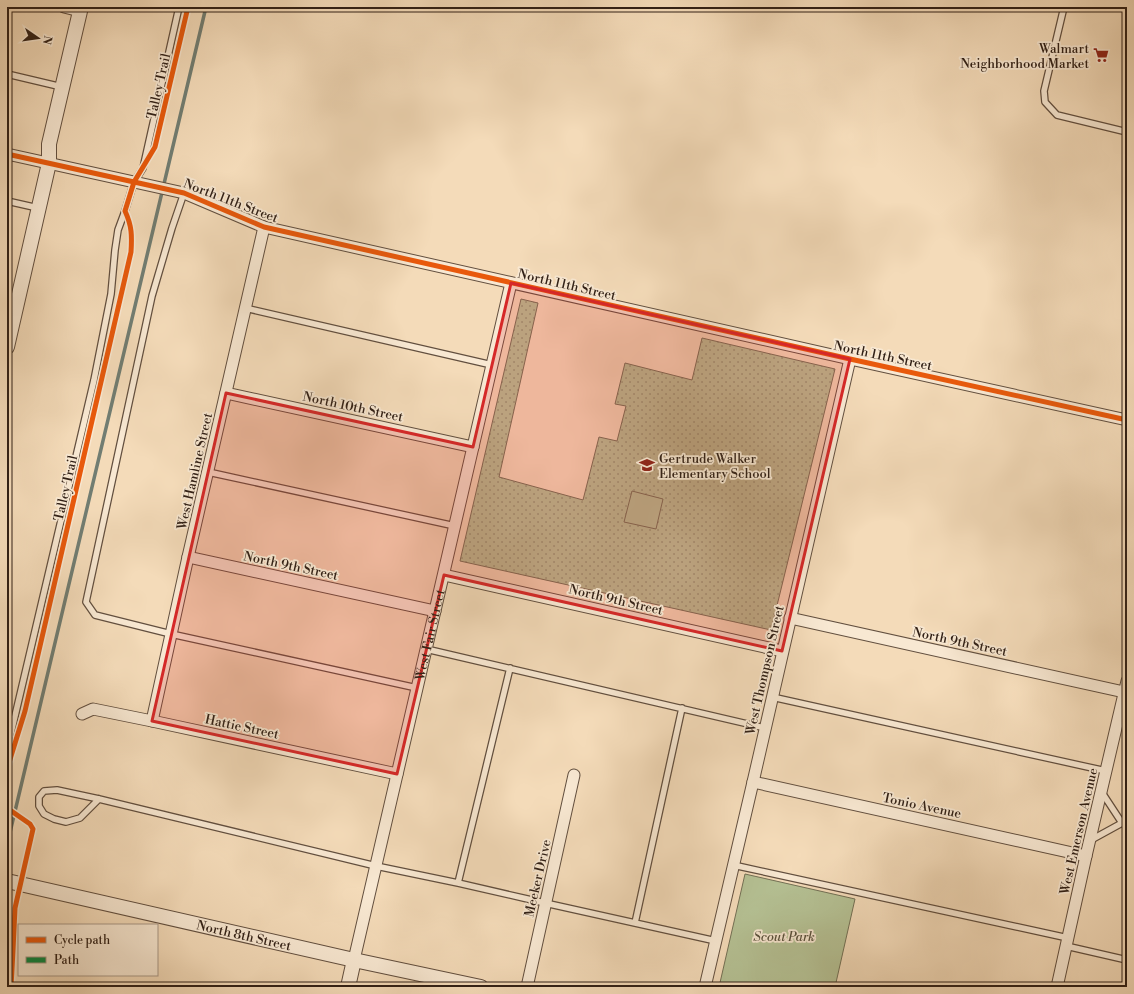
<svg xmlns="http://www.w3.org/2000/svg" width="1134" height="994" viewBox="0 0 1134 994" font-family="'Libre Bodoni',serif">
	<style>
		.grass { fill: url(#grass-dots); stroke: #737055 }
		.park { fill: #b5c194; stroke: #737055 }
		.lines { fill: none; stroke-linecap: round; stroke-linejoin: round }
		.stream { stroke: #717d72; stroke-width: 3.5 }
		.service-casing { stroke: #624f3f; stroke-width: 8 }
		.minor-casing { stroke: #624f3f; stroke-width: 13 }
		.tertiary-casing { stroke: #624f3f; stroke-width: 16 }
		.service { stroke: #f8e8d2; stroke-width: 5.5 }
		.minor { stroke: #f8e8d2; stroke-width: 11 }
		.tertiary { stroke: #f8e8d2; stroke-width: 14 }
		.quiet { stroke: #00873e; stroke-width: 4; stroke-dasharray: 8 4; stroke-linecap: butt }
		.cycleway-casing { stroke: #f8e8d2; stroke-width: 8 }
		.cycleway { stroke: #e8590c; stroke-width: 5 }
		.marked { fill: #d62828; fill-opacity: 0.2; stroke: #d62828; stroke-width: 3; stroke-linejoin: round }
		.labels { text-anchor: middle; stroke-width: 3.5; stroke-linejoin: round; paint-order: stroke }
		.poi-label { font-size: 13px; fill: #312016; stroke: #f8e8d2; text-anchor: end }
		.street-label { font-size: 13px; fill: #312016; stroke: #f8e8d2 }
		.park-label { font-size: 13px; font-style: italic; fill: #59503c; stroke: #f8e8d2 }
	</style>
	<defs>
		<pattern id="grass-dots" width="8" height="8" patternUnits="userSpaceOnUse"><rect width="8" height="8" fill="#b5c194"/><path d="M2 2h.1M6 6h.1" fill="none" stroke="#949c78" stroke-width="1.8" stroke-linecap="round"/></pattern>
	</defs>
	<rect width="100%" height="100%" fill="#f4dbb9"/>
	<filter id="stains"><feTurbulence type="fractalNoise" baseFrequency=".005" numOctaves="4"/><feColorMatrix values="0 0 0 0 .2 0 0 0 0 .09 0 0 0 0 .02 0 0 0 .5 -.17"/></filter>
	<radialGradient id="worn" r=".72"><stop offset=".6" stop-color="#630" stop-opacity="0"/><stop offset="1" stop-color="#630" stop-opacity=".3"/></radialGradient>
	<!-- grass -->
	<path class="grass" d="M521,299L538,303L499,477L583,500L599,437L617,441L626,406L615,404L625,363L692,380L702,338L835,369L771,630L460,561Z"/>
	<!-- park -->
	<path class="park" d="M632,491L663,499L656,529L624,522Z
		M745,874L855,899L835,987H719Z"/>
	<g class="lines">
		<!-- stream -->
		<path class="stream" d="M7,845L206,7"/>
		<defs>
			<path id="service" d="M1064,7L1044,91L1045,102L1057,115L1127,132
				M7,74L62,87
				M184,193L172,228L152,296L86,602L95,615L171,634L417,688
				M7,201L38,208
				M245,308L492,365
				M208,472L455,526
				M426,649L765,728
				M772,697L1106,771
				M7,750L94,380L111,294L115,250L118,230L125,211L134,182L143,168L179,7
				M1101,791L1122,823L1127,824
				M99,799L80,818L66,822L54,819L44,814L39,806V797L44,791L57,790L99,799L376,866L458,883L545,903L716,941
				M1091,840L1122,823
				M733,865L1068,938
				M458,883L510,668
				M635,923L682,708
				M1066,946L1127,960"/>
			<g id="minor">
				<path d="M64,7L80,11"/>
				<path d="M7,154L184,193L264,227L850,359L1127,420"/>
				<path d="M226,393L473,447"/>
				<path d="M188,557L435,611"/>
				<path d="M444,575L782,651"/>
				<path d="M790,618L1124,692"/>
				<path d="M82,714L93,709L152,721L397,774"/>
				<path d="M152,721L188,557L264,227"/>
				<path d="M753,782L1086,856"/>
				<path id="s1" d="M354,960L511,283"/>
				<path d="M527,987L574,775"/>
				<path d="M705,987L753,782L850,359"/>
				<path d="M1057,987L1086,856L1127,681"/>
			</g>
			<g id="tertiary">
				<path d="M7,347L49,163V144L81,7"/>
				<path id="s2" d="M7,881L354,960L481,987"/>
				<path d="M348,987L354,960"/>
			</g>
		</defs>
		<!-- service casing -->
		<use href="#service" class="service-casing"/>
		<!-- minor casing -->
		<use href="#minor" class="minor-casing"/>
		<!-- tertiary casing -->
		<use href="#tertiary" class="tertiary-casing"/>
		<!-- service -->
		<use href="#service" class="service"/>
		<!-- minor -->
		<use href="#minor" class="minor"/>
		<!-- tertiary -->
		<use href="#tertiary" class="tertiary"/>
		<!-- quiet -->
		<path class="quiet" d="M1124,692H1127"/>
		<defs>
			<path id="cycleway" d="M7,154L184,193L264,227L850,359L1127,420
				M7,769L25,711L131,252C132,236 132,226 125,211L134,182L155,147L188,7
				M7,808L30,824L33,829L15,908L13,950L11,987"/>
		</defs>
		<!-- cycleway casing -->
		<use href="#cycleway" class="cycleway-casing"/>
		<!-- cycleway -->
		<use href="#cycleway" class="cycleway"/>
	</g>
	<!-- marked area -->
	<path class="marked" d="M511,283L850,359L782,651L444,575L397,774L152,721L226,393L473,447Z"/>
	<!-- icons -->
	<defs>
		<symbol id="supermarket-bare" viewBox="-9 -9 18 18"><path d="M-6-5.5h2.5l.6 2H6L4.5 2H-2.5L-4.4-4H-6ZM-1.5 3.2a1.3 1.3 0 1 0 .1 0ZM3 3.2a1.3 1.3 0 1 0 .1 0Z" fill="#8f2418" stroke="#f8e8d2" stroke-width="2.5" paint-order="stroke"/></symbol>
		<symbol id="school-bare" viewBox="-9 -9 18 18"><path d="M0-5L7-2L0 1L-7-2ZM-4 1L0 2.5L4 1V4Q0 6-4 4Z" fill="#8f2418" stroke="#f8e8d2" stroke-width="2.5" paint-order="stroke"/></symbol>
	</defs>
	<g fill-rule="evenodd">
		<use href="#supermarket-bare" x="1090" y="44" width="22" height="22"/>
		<use href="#school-bare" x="636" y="454" width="22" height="22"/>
	</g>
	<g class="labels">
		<!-- poi labels -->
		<g class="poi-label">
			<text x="1089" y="53">Walmart<tspan x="1089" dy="15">Neighborhood Market</tspan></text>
			<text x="659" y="463" text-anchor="start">Gertrude Walker<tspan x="659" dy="15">Elementary School</tspan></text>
		</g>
		<!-- street labels -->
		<g class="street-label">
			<text transform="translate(158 86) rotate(-77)" y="5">Talley Trail</text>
			<text transform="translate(231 200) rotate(21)" y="5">North 11th Street</text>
			<text transform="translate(567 284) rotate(13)" y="5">North 11th Street</text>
			<text transform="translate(883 355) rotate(12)" y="5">North 11th Street</text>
			<text transform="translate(353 406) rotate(12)" y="5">North 10th Street</text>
			<text transform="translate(194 471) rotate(-77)" y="5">West Hamline Street</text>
			<text transform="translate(65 488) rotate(-77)" y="5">Talley Trail</text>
			<text transform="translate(291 565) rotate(12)" y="5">North 9th Street</text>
			<text transform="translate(616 599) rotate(13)" y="5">North 9th Street</text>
			<text dy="5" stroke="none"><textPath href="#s1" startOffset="334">West Fair Street</textPath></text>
			<text transform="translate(960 641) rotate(12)" y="5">North 9th Street</text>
			<text transform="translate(764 670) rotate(-77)" y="5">West Thompson Street</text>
			<text transform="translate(242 726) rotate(12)" y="5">Hattie Street</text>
			<text transform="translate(922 805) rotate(12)" y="5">Tonio Avenue</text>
			<text transform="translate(1078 831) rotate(-77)" y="5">West Emerson Avenue</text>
			<text transform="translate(537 878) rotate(-77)" y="5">Meeker Drive</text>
			<text dy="5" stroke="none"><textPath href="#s2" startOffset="243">North 8th Street</textPath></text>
		</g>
		<!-- park labels -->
		<g class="park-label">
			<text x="784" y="941">Scout Park</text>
		</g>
	</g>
	<!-- margin -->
	<rect width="1134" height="994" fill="none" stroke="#f4dbb9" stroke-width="24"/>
	<rect x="8" y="8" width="1118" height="978" fill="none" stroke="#312016" stroke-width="2"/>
	<rect x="12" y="12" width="1110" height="970" fill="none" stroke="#312016"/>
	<!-- legend -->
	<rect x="18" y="924" width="140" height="52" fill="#f8e8d2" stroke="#a89887"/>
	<rect x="26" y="937" width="20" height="6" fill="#e8590c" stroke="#a89887"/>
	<text x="54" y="944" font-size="12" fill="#312016">Cycle path</text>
	<rect x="26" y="957" width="20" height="6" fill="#00873e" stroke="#a89887"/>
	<text x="54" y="964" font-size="12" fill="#312016">Path</text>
	<!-- north arrow -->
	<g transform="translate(38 38) rotate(103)" stroke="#f8e8d2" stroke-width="3" paint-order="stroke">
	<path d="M0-3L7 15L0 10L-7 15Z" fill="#312016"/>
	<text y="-6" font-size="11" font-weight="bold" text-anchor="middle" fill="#312016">N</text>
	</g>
	<rect width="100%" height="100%" filter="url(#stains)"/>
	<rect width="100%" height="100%" fill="url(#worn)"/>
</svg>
